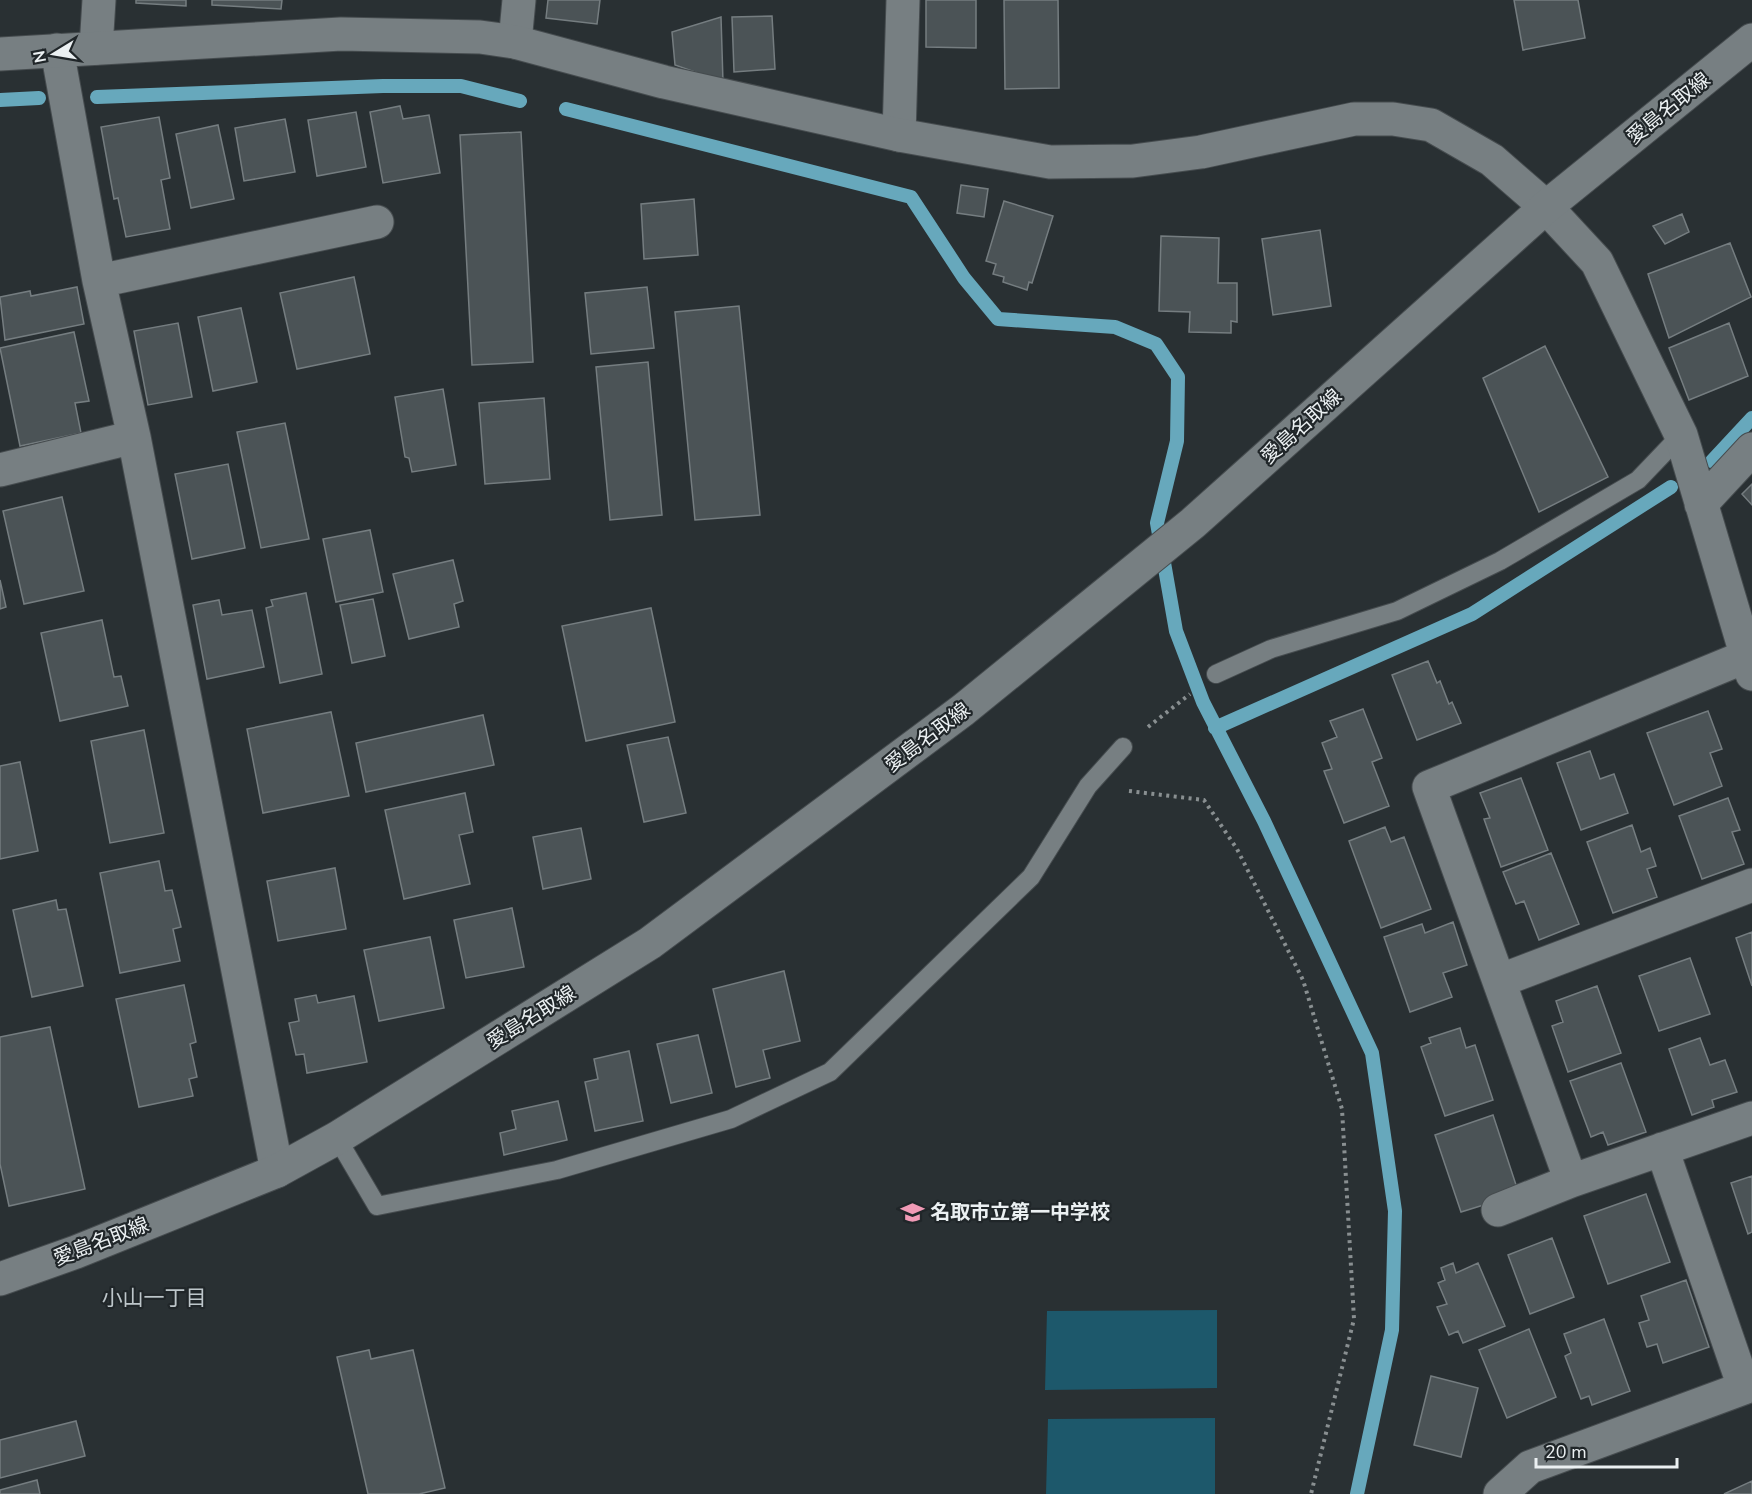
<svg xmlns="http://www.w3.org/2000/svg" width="1752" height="1494" viewBox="0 0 1752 1494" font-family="'Nunito Sans','Noto Sans JP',sans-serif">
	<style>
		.green { fill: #1d586b }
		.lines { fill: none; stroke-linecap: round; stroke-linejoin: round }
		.stream { stroke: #67a8bc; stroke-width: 14 }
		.building { fill: #4b5356; stroke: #757d80; stroke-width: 1.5 }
		.service-casing { stroke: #464c4f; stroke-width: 20 }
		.minor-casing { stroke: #464c4f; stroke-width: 35 }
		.tertiary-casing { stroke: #464c4f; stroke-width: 35 }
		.secondary-casing { stroke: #464c4f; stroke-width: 35 }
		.path { stroke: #898f91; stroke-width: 4; stroke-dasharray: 3 4.5; stroke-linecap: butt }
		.service { stroke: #777f82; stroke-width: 18 }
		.minor { stroke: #777f82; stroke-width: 33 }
		.tertiary { stroke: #777f82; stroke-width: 33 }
		.secondary { stroke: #777f82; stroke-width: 33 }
		.labels { text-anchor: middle; stroke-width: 4.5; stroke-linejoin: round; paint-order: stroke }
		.street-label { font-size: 20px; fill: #ebf0f2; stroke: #202629 }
		.poi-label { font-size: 20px; font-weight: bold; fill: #ebf0f2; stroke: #202629; text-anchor: start }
		.neighbourhood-label { font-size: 21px; fill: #bdc6ca; stroke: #202629 }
	</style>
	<rect width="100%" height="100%" fill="#293033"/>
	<!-- green -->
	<path class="green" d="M1217,1310V1388L1045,1390L1047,1311Z
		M1215,1418V1494H1046L1048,1419Z"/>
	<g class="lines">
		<!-- stream -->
		<path class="stream" d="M97,97L383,86H461L520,101
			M0,100L39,98
			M566,109L911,197L964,278L998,319L1115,327L1156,344L1178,377L1177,441L1157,523L1176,631L1203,702L1264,821L1372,1053L1395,1211L1392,1330L1357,1494
			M1712,461L1752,418
			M1215,728L1472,614L1671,487"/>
	</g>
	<!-- building -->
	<path class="building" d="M136,0H186V6L136,3Z
		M212,0H282L281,9L212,5Z
		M548,0H600L597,24L546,18Z
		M926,0H976V48L926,47Z
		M1004,0H1058L1059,88L1005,89Z
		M1514,0H1578L1585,38L1523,50Z
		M772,16L775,69L734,72L732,17Z
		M721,17L723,82L675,65L672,32Z
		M400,106L403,119L429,115L440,173L383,183L370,112Z
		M356,112L366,167L317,176L308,120Z
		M159,117L170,178L161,180L170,229L126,237L118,198L114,199L101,127Z
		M285,119L295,172L244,181L235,128Z
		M218,125L234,199L191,208L176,134Z
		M521,132L533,362L472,365L460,135Z
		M961,185L988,189L984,217L957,213Z
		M694,199L698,255L644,259L641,204Z
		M1004,201L1053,216L1032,283L1029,282L1027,290L1003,282L1004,277L993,274L996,264L986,261Z
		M1682,214L1689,232L1665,244L1653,226Z
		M1320,230L1331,306L1273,315L1262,239Z
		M1161,236L1219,238L1218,283H1237V322L1231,321V333L1189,332L1190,312L1159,311Z
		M1730,243L1751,297L1669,338L1648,274Z
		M354,277L370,354L297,369L280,293Z
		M77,287L84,324L5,340L0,297L30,291L31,296Z
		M647,287L654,348L591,354L585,293Z
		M739,306L760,515L695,520L675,312Z
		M241,308L257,382L213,391L198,317Z
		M178,323L192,397L148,405L134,331Z
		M1729,323L1748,376L1689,400L1669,348Z
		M74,332L89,401L75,403L81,433L20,446L0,348Z
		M1545,346L1608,477L1539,512L1483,378Z
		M648,362L662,515L610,520L596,367Z
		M443,389L456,465L412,472L409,458L405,457L395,397Z
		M544,398L550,479L485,484L479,403Z
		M285,423L309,539L261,548L237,432Z
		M228,464L245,548L192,559L175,474Z
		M1752,484V505L1742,494Z
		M62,497L84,591L24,604L3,511Z
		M370,530L383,592L336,602L323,539Z
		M453,560L463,601L454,604L459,627L409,639L393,574Z
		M0,580L6,607L0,609Z
		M306,593L322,674L280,683L266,608L273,606L271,600Z
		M373,599L385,656L352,663L340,605Z
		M219,600L222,615L252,610L264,667L207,679L193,605Z
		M651,608L675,722L586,741L562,626Z
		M102,620L114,677L121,676L128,706L60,721L41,633Z
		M1428,661L1437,683L1440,681L1449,704L1452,702L1461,723L1417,740L1392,675Z
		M1363,709L1382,758L1372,762L1389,806L1344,823L1324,771L1332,769L1322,743L1337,737L1330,721Z
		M1708,711L1722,749L1710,753L1722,786L1674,805L1647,733Z
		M331,712L349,796L263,813L247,729Z
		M483,715L494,765L366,792L356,743Z
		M144,730L164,833L110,843L91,741Z
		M668,737L686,813L644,822L627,745Z
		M1590,751L1600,779L1614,774L1628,813L1581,830L1557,763Z
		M20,762L38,851L0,859V766Z
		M1521,778L1548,850L1501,867L1484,819L1490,818L1480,793Z
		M465,793L473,832L459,835L470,884L404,899L385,810Z
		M1728,798L1740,830L1732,832L1744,864L1702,879L1679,816Z
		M1632,825L1641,852L1650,848L1656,866L1647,869L1657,897L1613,913L1587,842Z
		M1385,827L1391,842L1404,837L1431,909L1381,928L1349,841Z
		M581,828L591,879L543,889L533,837Z
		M1551,853L1579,924L1539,940L1524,901L1516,904L1503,872Z
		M159,861L165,891L172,890L181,927L173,929L180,961L120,973L100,873Z
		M335,868L346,929L278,941L267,881Z
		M56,900L58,910L66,909L83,986L32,997L13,910Z
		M512,908L524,967L466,978L454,920Z
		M1453,922L1467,965L1443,973L1452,997L1410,1012L1384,937L1422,924L1425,933Z
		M1752,932V986L1736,938Z
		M430,937L444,1008L379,1021L364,950Z
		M1690,958L1710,1014L1659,1031L1639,976Z
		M784,971L800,1041L763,1050L770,1078L736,1087L713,989Z
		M184,985L196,1042L190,1044L197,1077L189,1079L193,1096L139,1107L116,999Z
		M1597,986L1621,1053L1568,1072L1552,1026L1563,1022L1556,1001Z
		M316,995L318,1003L354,996L367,1062L307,1073L304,1054L296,1055L289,1023L299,1021L295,999Z
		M50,1027L85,1189L9,1206L0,1164V1037Z
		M1460,1028L1466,1048L1475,1045L1493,1100L1445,1116L1421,1047L1431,1043L1429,1038Z
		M698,1035L712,1093L671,1103L657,1044Z
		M1700,1038L1710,1065L1725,1060L1737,1092L1712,1100L1714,1107L1692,1115L1669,1049Z
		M629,1051L643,1121L595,1131L585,1082L598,1079L594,1059Z
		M1621,1063L1646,1132L1608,1145L1603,1132L1591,1137L1570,1081Z
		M558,1101L567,1140L504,1155L500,1133L516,1129L512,1111Z
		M1493,1115L1519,1194L1461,1212L1435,1135Z
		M1752,1176V1232L1748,1234L1731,1183Z
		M1646,1194L1670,1262L1608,1284L1584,1216Z
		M1552,1238L1574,1297L1530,1314L1508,1255Z
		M1453,1263L1456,1273L1478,1263L1505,1326L1463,1343L1458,1331L1449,1335L1437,1307L1447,1304L1438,1283L1445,1280L1441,1268Z
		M1686,1280L1709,1347L1663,1363L1657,1344L1647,1347L1639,1323L1649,1320L1641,1296Z
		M1604,1319L1630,1391L1592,1405L1589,1396L1581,1399L1565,1356L1571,1353L1564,1334Z
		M1529,1329L1556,1397L1507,1418L1479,1350Z
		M369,1350L371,1359L413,1350L445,1488L419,1494H368L337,1357Z
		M1431,1376L1478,1388L1461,1457L1414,1445Z
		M76,1421L85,1456L0,1478V1440Z
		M37,1480L40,1494H0V1490Z
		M1752,1481V1494H1724Z"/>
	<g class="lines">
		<defs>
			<path id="service" d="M1216,674L1271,649L1397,611L1500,561L1638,480L1681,435
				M337,1138L377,1206L557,1170L731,1119L830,1072L1031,877L1088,786L1123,747"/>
			<path id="minor" d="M515,42L519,0
				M96,48L99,0
				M57,50L99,281L134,437L277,1171
				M899,135L903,0
				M1546,207L1597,262L1681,435L1752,674
				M99,281L377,222
				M0,470L134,437
				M1701,504L1752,449
				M1752,654L1429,787L1571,1181L1752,1118
				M1499,981L1752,885
				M1662,1149L1744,1387
				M1498,1210L1571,1181
				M1500,1494L1530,1467L1752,1385"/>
			<path id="tertiary" d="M0,54L341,34L480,37L515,42L664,82L899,135L1050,162L1133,161L1201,152L1354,119H1393L1431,125L1492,160L1546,207"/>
			<path id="secondary" d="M0,1279L76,1252L277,1171L337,1138L650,943L963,710L1193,523L1546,207L1752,40"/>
		</defs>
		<!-- service casing -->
		<use href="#service" class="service-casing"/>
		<!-- minor casing -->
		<use href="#minor" class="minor-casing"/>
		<!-- tertiary casing -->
		<use href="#tertiary" class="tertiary-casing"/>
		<!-- secondary casing -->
		<use href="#secondary" class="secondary-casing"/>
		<!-- path -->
		<path class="path" d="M1148,727L1190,694
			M1129,791L1204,800L1237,849L1303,980L1342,1109L1354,1319L1311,1494"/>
		<!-- service -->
		<use href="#service" class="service"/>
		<!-- minor -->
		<use href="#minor" class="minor"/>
		<!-- tertiary -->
		<use href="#tertiary" class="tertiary"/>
		<!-- secondary -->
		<use href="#secondary" class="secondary"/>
	</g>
	<!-- icons -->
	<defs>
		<symbol id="school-bare" viewBox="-9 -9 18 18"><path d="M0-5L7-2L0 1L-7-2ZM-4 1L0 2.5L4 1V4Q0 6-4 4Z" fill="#f09ab6" stroke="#202629" stroke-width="2.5" paint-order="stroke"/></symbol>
	</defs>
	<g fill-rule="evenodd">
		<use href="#school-bare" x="896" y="1196" width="33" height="33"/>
	</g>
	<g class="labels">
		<!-- street labels -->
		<g class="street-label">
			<text transform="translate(1668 108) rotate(-39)" y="7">愛島名取線</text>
			<text transform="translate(1301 426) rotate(-42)" y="7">愛島名取線</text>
			<text transform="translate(927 737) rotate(-37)" y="7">愛島名取線</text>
			<text transform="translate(531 1017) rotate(-32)" y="7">愛島名取線</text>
			<text transform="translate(101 1241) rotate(-21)" y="7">愛島名取線</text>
		</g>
		<!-- poi labels -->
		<g class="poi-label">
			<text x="930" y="1219">名取市立第一中学校</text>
		</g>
		<!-- neighbourhood labels -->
		<g class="neighbourhood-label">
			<text x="154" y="1305">小山一丁目</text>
		</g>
	</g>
	<!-- north arrow -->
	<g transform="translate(54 54) rotate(259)" stroke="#202629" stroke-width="4.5" paint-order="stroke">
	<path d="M0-4.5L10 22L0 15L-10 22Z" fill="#ebf0f2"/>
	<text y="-9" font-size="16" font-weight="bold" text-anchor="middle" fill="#ebf0f2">N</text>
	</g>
	<!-- scale -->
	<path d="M1536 1458v9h141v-9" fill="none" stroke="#ebf0f2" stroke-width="3"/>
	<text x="1545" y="1458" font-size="18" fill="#ebf0f2" stroke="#202629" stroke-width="4.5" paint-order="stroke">20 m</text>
</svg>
